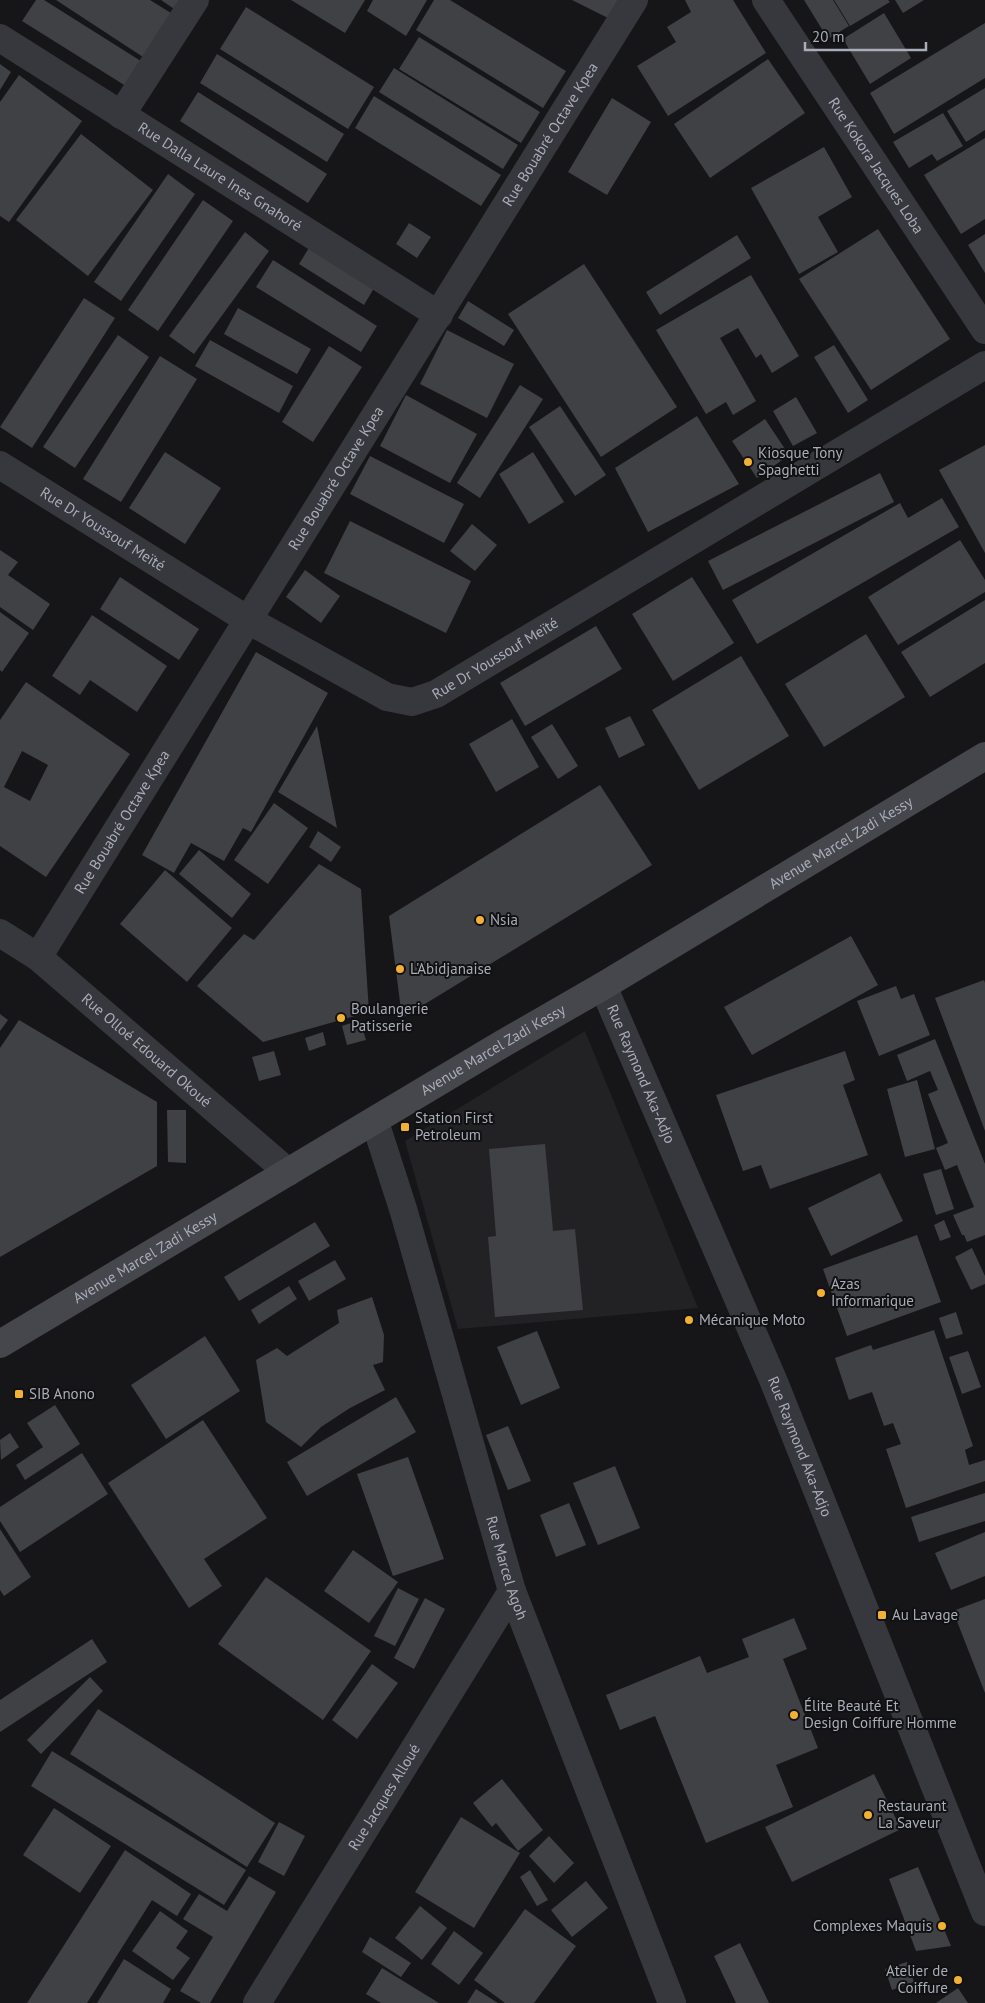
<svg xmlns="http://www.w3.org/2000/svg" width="985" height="2003" viewBox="0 0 985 2003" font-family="'PT Sans',sans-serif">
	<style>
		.built { fill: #222225 }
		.building { fill: #404145; fill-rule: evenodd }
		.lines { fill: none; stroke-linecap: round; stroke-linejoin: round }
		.street { stroke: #37383d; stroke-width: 28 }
		.secondary { stroke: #45474d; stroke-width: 28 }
		.poi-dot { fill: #f2b134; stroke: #111113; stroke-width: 2 }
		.labels { text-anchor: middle; stroke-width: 4; stroke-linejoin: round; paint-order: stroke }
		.street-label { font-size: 15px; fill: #a8adb8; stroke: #111113 }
		.poi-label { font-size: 15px; fill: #a8adb8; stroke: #111113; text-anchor: start }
	</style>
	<rect width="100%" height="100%" fill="#161618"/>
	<!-- built -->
	<path class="built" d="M585,1031L698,1308L458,1329L405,1141Z"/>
	<!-- building -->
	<path class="building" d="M36,0H44L144,63L129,88L22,21Z
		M56,0H150L171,13L143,57Z
		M161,0H189L180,13Z
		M291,0H365L345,33Z
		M373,0H427L406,36L367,11Z
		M434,0H450L566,71L543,108L416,30Z
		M572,0H618L608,18Z
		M685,0H733L766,53L668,116L637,66L676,42L667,27L691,12Z
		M804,0H833L849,26L828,39Z
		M834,0H888L890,2L850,26Z
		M895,0H924L903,13Z
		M246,7L374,87L348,129L220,49Z
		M884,13L911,58L870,84L843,39Z
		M985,23V78L894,134L870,93Z
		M419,37L540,112L521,143L399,69Z
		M217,54L344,134L327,162L200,83Z
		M768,59L805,113L710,178L674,124Z
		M0,64L11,72L0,90Z
		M394,68L518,145L503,169L379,92Z
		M19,75L82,121L9,222L0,216V102Z
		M985,88V130L966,142L947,111Z
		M198,92L327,174L308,203L180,121Z
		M374,96L501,175L481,206L355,128Z
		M612,98L651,122L607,195L568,172Z
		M943,113L963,146L937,161L932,154L909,168L893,142Z
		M81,134L153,190L88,276L16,220Z
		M985,138V219L961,234L924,175Z
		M824,147L852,197L818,217L838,252L799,274L751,188Z
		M168,174L195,194L121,301L94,282Z
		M203,200L233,221L158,331L128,310Z
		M409,223L431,237L417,258L396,244Z
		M878,229L950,339L871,390L799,279Z
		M245,232L269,251L194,354L169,336Z
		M985,234V273L968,245Z
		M737,235L751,258L660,315L646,292Z
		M312,243L377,283L364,305L299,264Z
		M273,260L377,326L361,352L256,287Z
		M584,264L677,407L601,457L508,314Z
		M751,275L799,356L772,373L761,354L756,358L738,328L720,338L756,401L733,415L726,402L706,414L656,330Z
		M84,298L115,318L32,448L0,427Z
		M468,301L514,330L504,346L458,318Z
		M238,308L311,349L297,374L224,334Z
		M447,330L514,364L487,418L420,384Z
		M118,335L149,357L75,468L43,447Z
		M210,340L293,386L279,413L195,366Z
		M834,345L868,400L848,413L814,357Z
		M329,346L362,367L313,442L282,422Z
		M160,356L197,379L121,502L83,479Z
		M520,385L543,399L480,498L457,483Z
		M406,395L477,434L450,483L380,446Z
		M796,397L817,433L793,446L773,411Z
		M560,406L606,475L575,496L529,427Z
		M697,416L739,484L648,532L615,468Z
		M765,419L789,455L757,478L732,441Z
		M985,445V553L939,470Z
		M165,452L221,488L185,544L129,508Z
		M533,452L564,502L529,524L499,474Z
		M370,456L464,504L444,543L350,494Z
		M880,473L894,502L723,590L708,561Z
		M942,498L959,527L757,644L732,600L900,503L908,518Z
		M350,521L471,581L446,633L324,573Z
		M472,524L497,545L475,571L450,551Z
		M960,540L985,580V592L898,645L868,597Z
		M0,550L18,562L8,575L50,604L33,630L0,607Z
		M305,570L340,596L321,623L286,597Z
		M120,577L199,629L179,660L100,609Z
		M692,577L734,643L673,681L632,614Z
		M985,600V663L930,697L901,652Z
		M0,612L29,633L2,672L0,670Z
		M92,615L167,666L137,712L90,680L80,695L52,676Z
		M596,626L622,669L525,726L500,683Z
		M866,634L905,697L824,747L785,684Z
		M256,652L328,693L251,832L243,828L224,861L191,843L174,873L142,855Z
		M741,656L789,736L699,790L652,710Z
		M26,682L130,754L46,877L0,846V720ZM22,751L48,765L30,801L4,787Z
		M630,716L645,745L619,758L605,728Z
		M512,719L539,767L496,792L469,744Z
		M552,724L578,766L558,779L531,737Z
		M317,726L337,828L278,792Z
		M600,785L652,865L402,1018L389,916Z
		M274,803L308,828L268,884L234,860Z
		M318,831L341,847L331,862L309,847Z
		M199,850L251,894L232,918L179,874Z
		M319,864L361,889L369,1012L263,1042L197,986L244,934L254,940Z
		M165,870L232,928L187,982L120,924Z
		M851,936L878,985L752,1055L724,1007Z
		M984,980L985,983V1131L935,998Z
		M896,986L901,999L914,994L930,1035L879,1056L857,1001Z
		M0,1014L8,1020L0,1031Z
		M19,1020L157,1102V1166L0,1257V1048Z
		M360,1020L366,1040L347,1045L342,1026Z
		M323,1032L326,1045L309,1051L305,1038Z
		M935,1039L985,1164V1235L967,1242L964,1235H962L953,1215L974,1207L957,1165L945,1170L936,1148L948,1143L928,1094L938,1090L930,1071L907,1081L897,1055Z
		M274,1051L281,1075L259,1081L252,1057Z
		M845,1051L855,1080L843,1085L868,1155L770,1189L761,1165L743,1171L716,1095Z
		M917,1080L935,1149L905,1157L887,1089Z
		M167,1110H186V1163L168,1162Z
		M545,1144L553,1231L575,1229L583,1310L495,1317L488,1237L496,1236L489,1149Z
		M941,1169L954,1209L936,1215L923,1174Z
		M880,1173L903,1221L831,1256L808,1208Z
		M944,1220L951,1237L940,1241L934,1225Z
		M315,1222L330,1246L239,1301L224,1277Z
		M917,1235L941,1302L847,1336L823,1269Z
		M972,1248L985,1276V1284L971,1290L955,1257Z
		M335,1260L346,1279L309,1301L298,1281Z
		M289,1286L297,1299L259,1324L251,1310Z
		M372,1297L384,1335L383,1362L373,1365L385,1390L350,1408L321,1427L301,1447L266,1422L256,1360L277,1348L287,1356L339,1323L337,1310Z
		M956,1312L963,1334L946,1339L939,1318Z
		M934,1330L973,1446L965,1450L969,1465L985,1460V1481L906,1508L886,1449L901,1444L893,1423L884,1426L872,1392L849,1400L835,1358L871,1345L873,1350Z
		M537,1331L560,1388L521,1405L497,1347Z
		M205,1336L240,1391L166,1439L131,1385Z
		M968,1351L981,1387L962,1394L949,1357Z
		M396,1397L416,1432L307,1496L287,1462Z
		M55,1405L80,1444L25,1480L16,1465L43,1447L27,1423Z
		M203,1420L267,1518L204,1559L222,1586L189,1608L108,1483Z
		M508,1426L531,1481L508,1490L486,1435Z
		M10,1433L19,1447L1,1460L0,1440Z
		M82,1453L108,1494L20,1552L0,1521V1507Z
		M408,1457L444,1559L393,1576L357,1474Z
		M615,1466L640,1528L598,1545L573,1483Z
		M985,1493V1521L919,1542L911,1517Z
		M569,1503L586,1545L556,1557L540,1515Z
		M0,1529L31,1577L4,1596L0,1590Z
		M985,1532V1576L951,1590L935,1553Z
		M353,1550L398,1582L369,1623L324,1591Z
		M266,1577L371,1651L323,1720L218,1644Z
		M398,1588L419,1599L395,1646L374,1636Z
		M425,1598L445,1609L414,1669L394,1658Z
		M985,1599V1693L953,1611Z
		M794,1618L807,1649L783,1659L818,1748L776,1765L793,1807L706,1843L655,1716L620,1730L606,1695L700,1656L707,1673L749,1657L742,1639Z
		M92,1639L107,1662L0,1732V1700Z
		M372,1664L398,1683L357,1739L332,1720Z
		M90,1677L103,1691L41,1754L27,1740Z
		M98,1709L275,1823L247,1867L70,1754Z
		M52,1751L246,1870L224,1905L31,1786Z
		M874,1774L901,1829L792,1882L765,1827Z
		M502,1779L543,1830L518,1851L496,1823L492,1827L473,1803Z
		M54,1808L111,1846L80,1893L23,1855Z
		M461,1817L520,1853L474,1928L415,1892Z
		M279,1822L305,1836L284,1876L258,1862Z
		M549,1836L574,1863L554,1883L529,1856Z
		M125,1850L191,1894L177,1916L152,1900L87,2003H27Z
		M918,1867L951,1946L916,1951L889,1879Z
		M530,1870L548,1900L537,1906L520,1877Z
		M249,1876L276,1892L210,2003H201L180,1991L213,1937L183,1919L199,1894L227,1911Z
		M586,1881L608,1908L572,1937L551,1910Z
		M420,1906L447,1928L422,1960L395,1938Z
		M525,1909L576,1946L534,2003H505L474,1980Z
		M160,1911L188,1931L176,1948L190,1958L173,1980L132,1951Z
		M454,1931L483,1953L459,1985L431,1964Z
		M370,1937L411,1963L401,1977L362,1952Z
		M740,1943L769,2003H736L714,1956Z
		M124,1959L171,1989L163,2003H97Z
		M907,1962L914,1982L892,1990L885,1969Z
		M382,1968L439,2003H381L366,1994Z
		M958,1988L968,2003H936Z
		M476,1989L498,2003H467Z"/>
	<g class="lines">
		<!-- street -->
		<g class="street">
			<path id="s1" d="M766,0L985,330"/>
			<path id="s2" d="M0,38L439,315"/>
			<path d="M121,115L195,0"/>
			<path id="s3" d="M0,465L248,620L387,697L412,702L436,694L985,365"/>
			<path id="s4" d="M0,933L38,957L288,1172"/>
			<path id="s5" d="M38,957L634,0"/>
			<path id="s6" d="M603,986L774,1382L985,1912"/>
			<path id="s7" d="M375,1122L404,1212L512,1591L672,2003"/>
			<path id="s8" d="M257,2003L512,1591"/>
		</g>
		<!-- secondary -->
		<path class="secondary" id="s9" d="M0,1344L497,1047L603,986L985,756"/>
	</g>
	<!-- markers -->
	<g class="poi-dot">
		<circle cx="748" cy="462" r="5"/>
		<circle cx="480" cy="920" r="5"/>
		<circle cx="400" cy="969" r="5"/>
		<circle cx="341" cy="1018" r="5"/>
		<rect x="400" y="1122" width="10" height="10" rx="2.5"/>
		<circle cx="821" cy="1293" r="5"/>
		<circle cx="689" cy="1320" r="5"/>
		<rect x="14" y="1389" width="10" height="10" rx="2.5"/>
		<rect x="877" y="1610" width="10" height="10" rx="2.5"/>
		<circle cx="794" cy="1715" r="5"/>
		<circle cx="868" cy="1815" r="5"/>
		<circle cx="942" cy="1926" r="5"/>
		<circle cx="958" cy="1980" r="5"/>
	</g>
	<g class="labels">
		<!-- street labels -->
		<g class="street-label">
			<text dy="5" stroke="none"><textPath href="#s5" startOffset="969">Rue Bouabré Octave Kpea</textPath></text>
			<text dy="5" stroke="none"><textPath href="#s1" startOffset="199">Rue Kokora Jacques Loba</textPath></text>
			<text dy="5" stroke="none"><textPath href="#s2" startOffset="260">Rue Dalla Laure Ines Gnahoré</textPath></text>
			<text dy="5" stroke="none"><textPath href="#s5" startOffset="564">Rue Bouabré Octave Kpea</textPath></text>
			<text dy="5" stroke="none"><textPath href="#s3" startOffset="121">Rue Dr Youssouf Meïté</textPath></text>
			<text dy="5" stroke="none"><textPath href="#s3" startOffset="571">Rue Dr Youssouf Meïté</textPath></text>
			<text dy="5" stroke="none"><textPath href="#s5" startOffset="159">Rue Bouabré Octave Kpea</textPath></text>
			<text dy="5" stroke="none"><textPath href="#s9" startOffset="979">Avenue Marcel Zadi Kessy</textPath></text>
			<text dy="5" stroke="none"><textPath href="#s4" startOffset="188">Rue Olloé Edouard Okoué</textPath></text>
			<text dy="5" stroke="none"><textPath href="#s9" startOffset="574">Avenue Marcel Zadi Kessy</textPath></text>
			<text dy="5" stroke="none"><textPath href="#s6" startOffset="96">Rue Raymond Aka-Adjo</textPath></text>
			<text dy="5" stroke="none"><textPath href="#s9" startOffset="169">Avenue Marcel Zadi Kessy</textPath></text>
			<text dy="5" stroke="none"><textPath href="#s6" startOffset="501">Rue Raymond Aka-Adjo</textPath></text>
			<text dy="5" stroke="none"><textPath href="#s7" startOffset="465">Rue Marcel Agoh</textPath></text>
			<text dy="5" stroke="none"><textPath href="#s8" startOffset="242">Rue Jacques Alloué</textPath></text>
		</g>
		<!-- poi labels -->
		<g class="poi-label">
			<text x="758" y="458">Kiosque Tony<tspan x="758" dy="17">Spaghetti</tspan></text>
			<text x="490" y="925">Nsia</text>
			<text x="410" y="974">L'Abidjanaise</text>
			<text x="351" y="1014">Boulangerie<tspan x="351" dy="17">Patisserie</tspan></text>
			<text x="415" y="1123">Station First<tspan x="415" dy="17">Petroleum</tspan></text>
			<text x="831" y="1289">Azas<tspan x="831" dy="17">Informarique</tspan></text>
			<text x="699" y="1325">Mécanique Moto</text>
			<text x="29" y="1399">SIB Anono</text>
			<text x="892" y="1620">Au Lavage</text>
			<text x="804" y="1711">Élite Beauté Et<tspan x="804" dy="17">Design Coiffure Homme</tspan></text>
			<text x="878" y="1811">Restaurant<tspan x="878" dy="17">La Saveur</tspan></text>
			<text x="932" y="1931" text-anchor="end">Complexes Maquis</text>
			<text x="948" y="1976" text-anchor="end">Atelier de<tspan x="948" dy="17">Coiffure</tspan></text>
		</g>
	</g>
	<!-- scale -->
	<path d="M805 42v8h121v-8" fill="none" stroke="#a8adb8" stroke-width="2.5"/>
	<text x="812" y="42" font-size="15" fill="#a8adb8" stroke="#111113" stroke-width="4" paint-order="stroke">20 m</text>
</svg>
